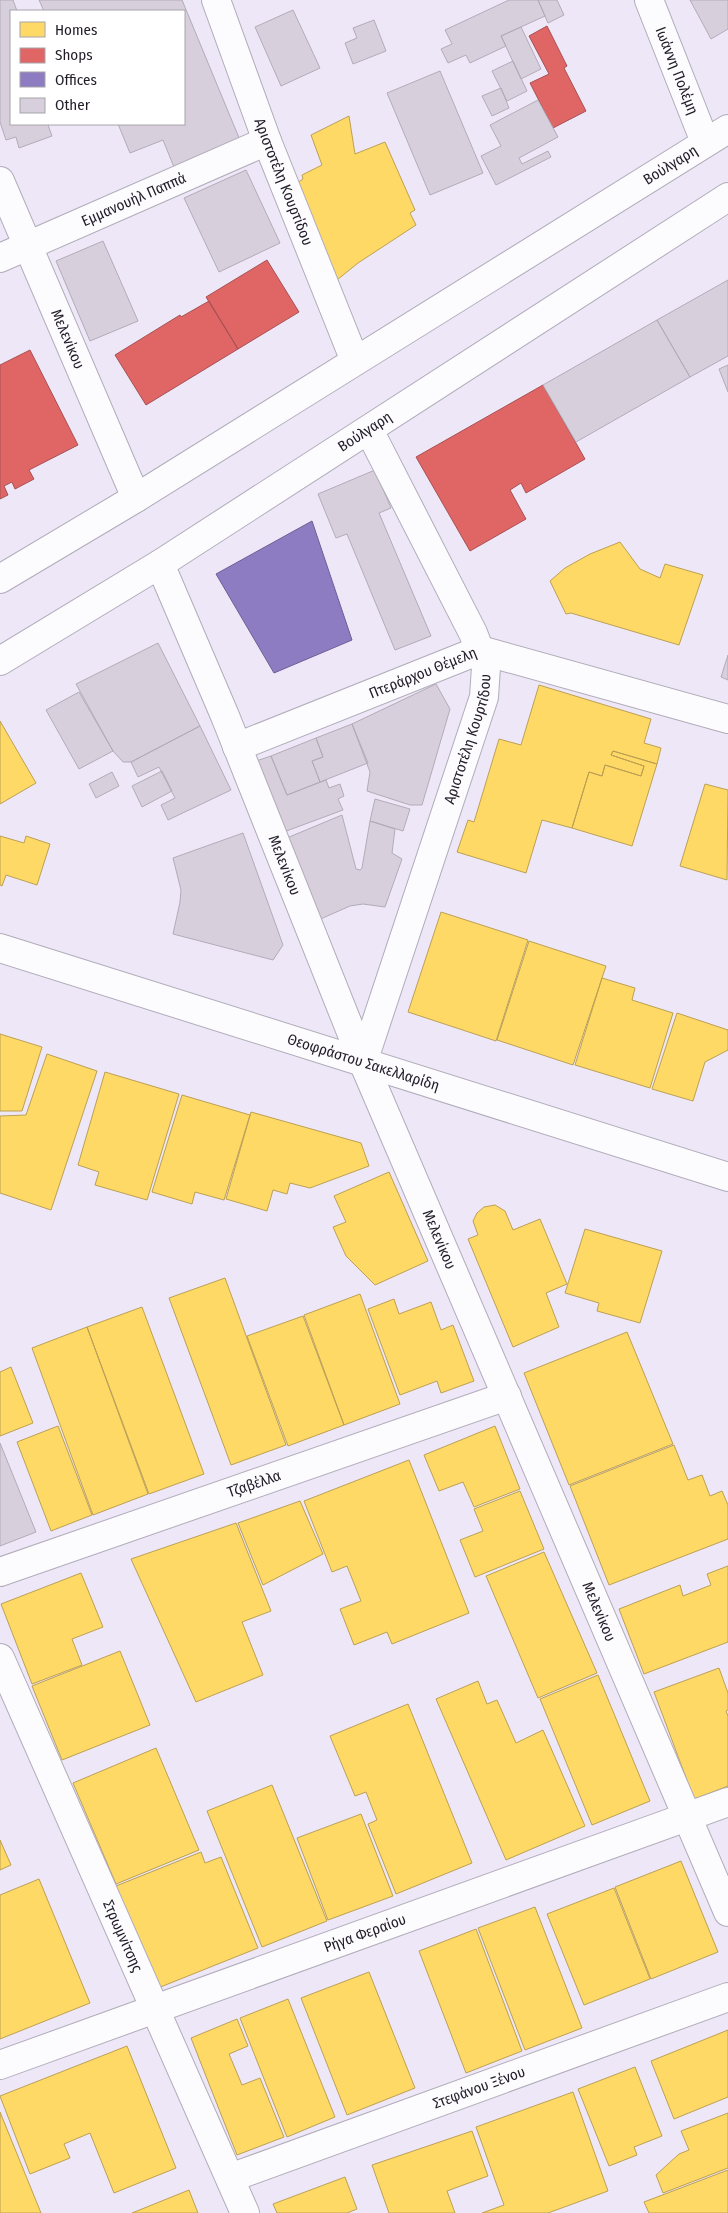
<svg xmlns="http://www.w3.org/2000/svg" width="728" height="2213" viewBox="0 0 728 2213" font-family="'Fira Sans Condensed',sans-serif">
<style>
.homes{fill:#ffd966;stroke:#bca053}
.shops{fill:#e06666;stroke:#a75053}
.offices{fill:#8e7cc3;stroke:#6d5f94}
.building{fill:#d7cfdb;stroke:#b3abb7}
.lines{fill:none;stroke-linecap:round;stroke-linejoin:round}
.street-casing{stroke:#b1acb9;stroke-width:30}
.secondary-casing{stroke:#b1acb9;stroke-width:30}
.street{stroke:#fcfbfe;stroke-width:28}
.secondary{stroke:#fcfbfe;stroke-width:28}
.labels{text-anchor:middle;stroke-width:5;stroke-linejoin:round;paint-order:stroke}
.street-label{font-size:15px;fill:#211c28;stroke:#fff}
</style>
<rect width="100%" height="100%" fill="#ede7f8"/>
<path class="homes" d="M349 116 355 154 385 142 415 210 410 213 416 225 358 263 337 280 294 185 303 179 302 175 322 165 311 135Z
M620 542 640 569 660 578 665 564 703 575 679 645 571 613 566 614 550 581 565 568 590 554Z
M539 685 651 719 644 743 661 748 657 764 613 751 611 755 644 766 641 776 605 765 602 776 589 772 572 828 542 820 526 873 457 852 468 820 474 822 499 739 521 745Z
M0 721 36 783 0 804Z
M613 751 657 764 632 846 572 828 589 772 602 776 605 765 641 776 644 766 611 755Z
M705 784 728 790 727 880 680 866Z
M0 836 24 843 26 836 50 844 37 885 6 875 2 886 0 885Z
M441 912 528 940 496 1041 408 1012Z
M529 941 606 966 573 1065 497 1040Z
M602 978 635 988 632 1000 673 1013 650 1088 575 1065Z
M677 1013 728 1030V1050L705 1062 693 1101 652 1089Z
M0 1034 42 1047 22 1111H0Z
M47 1054 97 1071 51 1210 0 1193V1116L26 1115Z
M105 1072 179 1094 147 1200 95 1185 99 1172 78 1165Z
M182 1095 250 1115 224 1200 195 1192 192 1204 152 1192Z
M251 1112 361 1143 369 1166 310 1188 290 1183 287 1194 273 1190 267 1211 226 1199Z
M389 1172 428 1261 375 1285 346 1256 333 1227 346 1222 334 1196Z
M495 1205 505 1211 513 1230 540 1219 567 1284 546 1293 559 1327 513 1347 468 1239 478 1235 473 1221 477 1213 484 1207Z
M585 1229 662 1251 640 1323 597 1311 599 1303 565 1293Z
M225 1278 286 1445 231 1465 169 1298Z
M360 1294 400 1404 344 1425 304 1315Z
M394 1299 399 1314 431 1302 441 1330 453 1325 474 1381 441 1393 437 1381 400 1395 368 1309Z
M142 1307 204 1474 149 1494 87 1327Z
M303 1316 344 1425 288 1446 247 1336Z
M87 1327 148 1494 93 1515 32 1348Z
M627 1332 673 1444 569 1485 524 1373Z
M11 1367 33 1423 0 1436V1372Z
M58 1426 92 1515 51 1531 17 1442Z
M495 1426 520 1489 474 1507 463 1482 439 1491 424 1455Z
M674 1445 688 1480 702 1475 710 1496 722 1491 728 1505V1539L609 1585 570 1486Z
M409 1460 469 1613 392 1644 387 1632 354 1645 340 1609 361 1601 347 1566 332 1572 304 1501Z
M520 1491 544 1549 475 1577 460 1540 483 1531 474 1509Z
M300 1501 323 1554 263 1585 238 1523Z
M236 1523 271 1611 242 1622 263 1675 196 1702 131 1559Z
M544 1552 597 1673 538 1698 486 1576Z
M728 1566V1642L644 1674 619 1609 680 1585 683 1596 711 1585 707 1574Z
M81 1573 103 1627 72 1639 82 1665 32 1684 1 1604Z
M120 1651 150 1725 62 1760 32 1686Z
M719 1668 728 1693V1710L726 1711 728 1716V1786L694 1799 654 1692Z
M598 1675 650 1801 592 1825 540 1699Z
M478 1681 487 1704 497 1700 516 1743 543 1730 585 1826 506 1860 436 1699Z
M408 1704 472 1863 396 1894 368 1824 377 1820 366 1792 355 1796 330 1736Z
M156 1748 199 1850 116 1884 73 1783Z
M272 1785 327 1921 262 1947 207 1811Z
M361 1814 393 1896 328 1920 297 1838Z
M0 1840 11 1865 0 1870Z
M201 1852 205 1863 221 1857 258 1948 158 1988 116 1886Z
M681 1861 718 1952 651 1979 615 1887Z
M39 1879 90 2003 0 2039V1895Z
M614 1888 650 1979 584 2005 547 1914Z
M535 1907 582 2028 525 2050 478 1928Z
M476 1929 522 2051 466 2073 419 1951Z
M369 1972 415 2088 347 2115 301 1998Z
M288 1999 335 2117 287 2137 240 2018Z
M237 2019 248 2046 229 2054 242 2085 260 2078 284 2137 237 2155 191 2038Z
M728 2030V2097L674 2119 651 2061Z
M127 2046 176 2168 114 2193 90 2133 64 2144 70 2158 30 2174 0 2096Z
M635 2067 662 2136 634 2147 637 2155 609 2166 578 2089Z
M573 2092 608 2191 548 2213H482L504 2205 476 2127Z
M0 2112 41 2213H0Z
M728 2113V2168L663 2193 656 2175 679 2154 689 2150 681 2131Z
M472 2131 488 2176 447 2191 455 2213H389L372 2165Z
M728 2170V2213H649L644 2202Z
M345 2177 357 2209 347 2213H277L273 2204Z
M189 2190 198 2213H132Z"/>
<path class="shops" d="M547 26 567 66 564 68 586 111 553 128 530 83 549 74 529 36Z
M267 260 299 312 238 349 206 297Z
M209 301 238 349 146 405 115 355 180 315 181 317Z
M30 350 78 445 29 470 34 479 15 489 12 482 4 486 8 495 0 499V365Z
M543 385 585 459 526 493 521 483 510 490 526 519 470 551 416 457Z"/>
<path class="offices" d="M312 521 352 640 274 673 216 574Z"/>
<path class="building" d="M0 0H13L17 11H11V124H51L48 125 52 136 19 148 16 137 6 140 0 122Z
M39 0H182L242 145 176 172 163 140 130 153 118 124H184V11H44Z
M509 0H538L545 16 501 36 506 46 470 63 466 55 448 63 441 49 452 44 445 30Z
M538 0H557L564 15 548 23Z
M690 0H728V29L711 39Z
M293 10 320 68 281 86 255 27Z
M374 20 386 51 353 64 345 43 357 38 353 28Z
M521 27 541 69 521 79 501 36Z
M513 61 527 91 507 101 492 71Z
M440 71 483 173 430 195 387 93Z
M501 88 509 108 492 116 482 96Z
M538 100 558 137 519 158 522 164 548 151 551 157 496 185 481 156 501 146 490 125Z
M246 170 280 243 219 272 184 198Z
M103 241 138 321 90 341 56 261Z
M728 280V356L690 377 657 320Z
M657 320 690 377 576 442 543 385Z
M728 365V392L719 369Z
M375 470 391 508 379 513 431 636 395 650 347 534 336 538 318 494Z
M158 643 200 726 131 762H123L113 751 76 684Z
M728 655V680L721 677Z
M436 684 450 709 422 805H410L367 791 370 772 352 724Z
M79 692 113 751 79 769 46 710Z
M352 724 368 763 320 782 312 761 323 757 316 738Z
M200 726 231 790 168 820 161 805 175 798 159 767 138 777 131 762Z
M316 738 323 757 312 761 320 782 287 795 271 756Z
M271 756 287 795 326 780 329 788 340 784 344 796 338 799 343 810 281 833 253 762Z
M162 771 172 791 142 807 132 786Z
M112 772 119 786 96 798 89 784Z
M375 799 410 809 403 831 370 821Z
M342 815 356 869 360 870 362 868 370 821 395 829 392 853 402 859 385 907 363 904 350 906 316 921 282 840Z
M243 833 283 945 273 960 173 934 180 902 181 890 173 858Z
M0 1443 36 1532 0 1546Z"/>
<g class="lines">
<g class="street-casing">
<g id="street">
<path id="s1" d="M216 0 267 141 355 361"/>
<path id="s2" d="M649 0 705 142"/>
<path id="s3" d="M0 181 136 498"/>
<path id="s4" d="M0 258 267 141"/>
<path id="s5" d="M160 564 225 716 363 1062 728 1912"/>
<path id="s6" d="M237 747 480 650 728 719"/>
<path id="s7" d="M0 948 728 1177"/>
<path id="s8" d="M363 1062 484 697 486 667 473 633 369 430"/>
<path id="s9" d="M0 1572 507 1396"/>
<path id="s10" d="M0 1658 245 2213"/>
<path id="s11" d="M0 2065 728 1802"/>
<path id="s12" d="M230 2178 728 1997"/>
</g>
</g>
<g class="secondary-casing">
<g id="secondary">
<path id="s13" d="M0 579 136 498 728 129"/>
<path id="s14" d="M0 661 160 564 728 197"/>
</g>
</g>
<use href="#street" class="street"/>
<use href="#secondary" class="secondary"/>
</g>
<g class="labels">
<g class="street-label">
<text dy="5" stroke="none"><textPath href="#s2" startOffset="76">Ιωάννη Πολέμη</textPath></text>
<text dy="5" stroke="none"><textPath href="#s13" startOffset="788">Βούλγαρη</textPath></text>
<text dy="5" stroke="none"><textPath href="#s1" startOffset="194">Αριστοτέλη Κουρτίδου</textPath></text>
<text dy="5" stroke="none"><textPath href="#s4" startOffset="146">Εμμανουήλ Παππά</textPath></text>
<text dy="5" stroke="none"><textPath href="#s3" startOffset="172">Μελενίκου</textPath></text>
<text dy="5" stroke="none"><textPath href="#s14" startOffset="431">Βούλγαρη</textPath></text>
<text dy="5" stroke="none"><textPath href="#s6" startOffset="200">Πτεράρχου Θέμελη</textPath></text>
<text dy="5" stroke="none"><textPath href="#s8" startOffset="340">Αριστοτέλη Κουρτίδου</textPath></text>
<text dy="5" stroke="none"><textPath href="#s5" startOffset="326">Μελενίκου</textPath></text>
<text dy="5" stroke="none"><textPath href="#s7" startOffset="381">Θεοφράστου Σακελλαρίδη</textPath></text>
<text dy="5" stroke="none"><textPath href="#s5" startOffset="731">Μελενίκου</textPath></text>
<text dy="5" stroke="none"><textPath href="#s9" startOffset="269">Τζαβέλλα</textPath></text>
<text dy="5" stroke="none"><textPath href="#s5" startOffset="1136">Μελενίκου</textPath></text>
<text dy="5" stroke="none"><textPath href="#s11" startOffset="388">Ρήγα Φεραίου</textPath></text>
<text dy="5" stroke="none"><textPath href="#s10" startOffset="304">Στρωμνίτσης</textPath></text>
<text dy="5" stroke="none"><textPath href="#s12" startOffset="265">Στεφάνου Ξένου</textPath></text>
</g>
</g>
<rect x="10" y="10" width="175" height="115" fill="#ffffff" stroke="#a6a4a9"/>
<rect x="20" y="22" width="25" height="15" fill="#ffd966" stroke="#a6a4a9"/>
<text x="55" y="35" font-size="15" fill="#211c28">Homes</text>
<rect x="20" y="48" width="25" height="15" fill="#e06666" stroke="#a6a4a9"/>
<text x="55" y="60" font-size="15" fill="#211c28">Shops</text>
<rect x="20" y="72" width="25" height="15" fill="#8e7cc3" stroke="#a6a4a9"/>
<text x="55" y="85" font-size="15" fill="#211c28">Offices</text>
<rect x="20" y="98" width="25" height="15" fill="#d7cfdb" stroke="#a6a4a9"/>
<text x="55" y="110" font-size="15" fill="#211c28">Other</text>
</svg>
